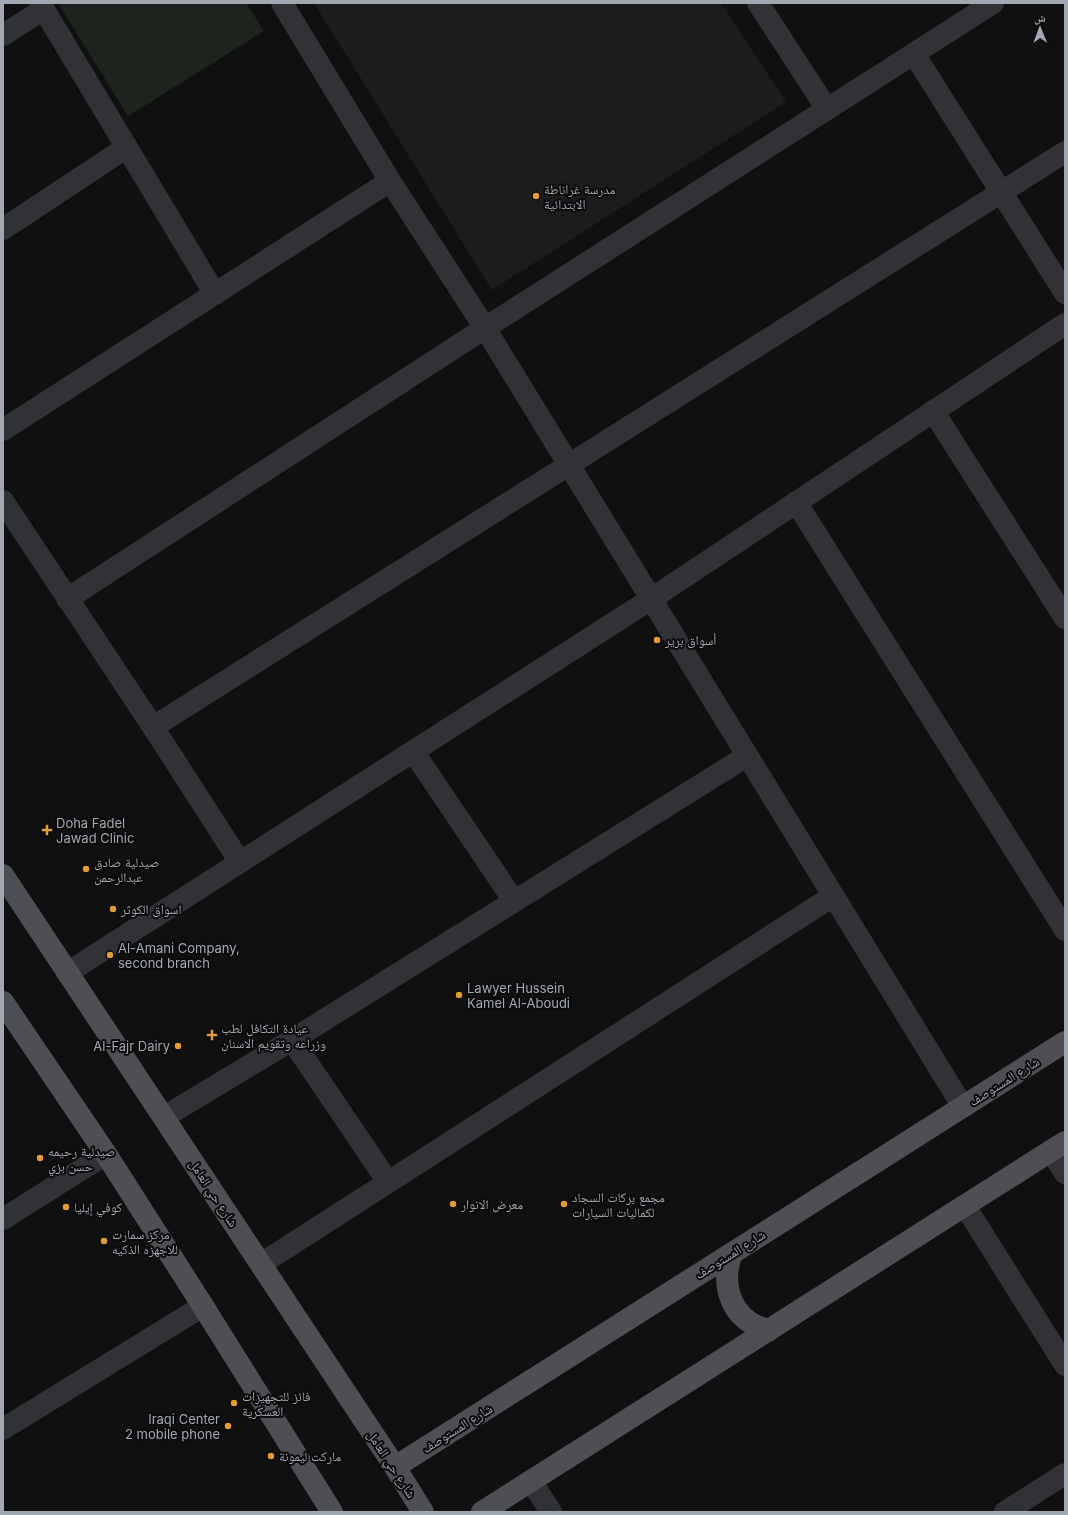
<svg xmlns="http://www.w3.org/2000/svg" width="1068" height="1515" viewBox="0 0 1068 1515" font-family="Inter,'Noto Naskh Arabic',sans-serif">
<style>
.built{fill:#1c1c1e}
.green{fill:#1d231d}
.lines{fill:none;stroke-linecap:round;stroke-linejoin:round}
.minor{stroke:#313236;stroke-width:22}
.major{stroke:#4d4f54;stroke-width:22}
.poi-dot{fill:#e19c38;stroke:#0b0b0c;stroke-width:1.5}
.labels{text-anchor:middle;stroke-width:4;stroke-linejoin:round;paint-order:stroke}
.poi-label{font-size:13px;fill:#a2a8b1;stroke:#0b0b0c;text-anchor:start}
.street-label{font-size:13px;fill:#a2a8b1;stroke:#0b0b0c}
</style>
<rect width="100%" height="100%" fill="#101011"/>
<path class="built" d="M314 3H721L786 102 492 290Z"/>
<path class="green" d="M58 3H246L264 31 128 116Z"/>
<g class="lines">
<path class="minor" d="M40 3 215 294
M282 3 390 181 485 328 963 1107
M758 3 827 109
M3 35 44 9
M914 54 1065 293
M3 229 127 147
M933 411 1065 618
M3 430 390 181
M3 501 153 727 240 862
M796 502 1065 930
M67 599 485 328 993 3
M153 727 1065 152
M413 751 514 901
M67 973 651 599 1065 324
M292 1040 388 1182
M164 1117 292 1040 747 756
M1051 1151 1065 1173
M965 1206 1065 1365
M3 1219 106 1154
M261 1264 833 896
M3 1429 203 1306
M531 1481 551 1512
M1005 1512 1065 1474"/>
<path class="major" d="M3 875 395 1467 423 1512
M3 1002 106 1154 203 1306 332 1512
M732 1253C722 1278 727 1308 751 1323 756 1326 763 1328 768 1331
M395 1467 1065 1042
M482 1512 1065 1142"/>
</g>
<g class="poi-dot">
<circle cx="536" cy="196" r="4"/>
<circle cx="657" cy="640" r="4"/>
<path d="M45 824h4v4h4v4h-4v4h-4v-4h-4v-4h4z"/>
<circle cx="86" cy="869" r="4"/>
<circle cx="113" cy="909" r="4"/>
<circle cx="110" cy="955" r="4"/>
<circle cx="459" cy="995" r="4"/>
<path d="M210 1029h4v4h4v4h-4v4h-4v-4h-4v-4h4z"/>
<circle cx="178" cy="1046" r="4"/>
<circle cx="40" cy="1158" r="4"/>
<circle cx="453" cy="1204" r="4"/>
<circle cx="564" cy="1204" r="4"/>
<circle cx="66" cy="1207" r="4"/>
<circle cx="104" cy="1241" r="4"/>
<circle cx="234" cy="1403" r="4"/>
<circle cx="228" cy="1426" r="4"/>
<circle cx="271" cy="1456" r="4"/>
</g>
<g class="labels">
<g class="poi-label">
<text x="544" y="194">مدرسة غراناطة<tspan x="544" dy="15">الابتدائية</tspan></text>
<text x="665" y="645">أسواق برير</text>
<text x="56" y="828">Doha Fadel<tspan x="56" dy="15">Jawad Clinic</tspan></text>
<text x="94" y="867">صيدلية صادق<tspan x="94" dy="15">عبدالرحمن</tspan></text>
<text x="121" y="914">اسواق الكوثر</text>
<text x="118" y="953">Al-Amani Company,<tspan x="118" dy="15">second branch</tspan></text>
<text x="467" y="993">Lawyer Hussein<tspan x="467" dy="15">Kamel Al-Aboudi</tspan></text>
<text x="221" y="1033">عيادة التكافل لطب<tspan x="221" dy="15">وزراعه وتقويم الاسنان</tspan></text>
<text x="170" y="1051" text-anchor="end">Al-Fajr Dairy</text>
<text x="48" y="1156">صيدلية رحيمه<tspan x="48" dy="15">حسن بزي</tspan></text>
<text x="572" y="1202">مجمع بركات السجاد<tspan x="572" dy="15">لكماليات السيارات</tspan></text>
<text x="461" y="1209">معرض الانوار</text>
<text x="74" y="1212">كوفي إيليا</text>
<text x="112" y="1239">مركز سمارت<tspan x="112" dy="15">للاجهزه الذكيه</tspan></text>
<text x="242" y="1401">فائز للتجهيزات<tspan x="242" dy="15">العسكرية</tspan></text>
<text x="220" y="1424" text-anchor="end">Iraqi Center<tspan x="220" dy="15">2 mobile phone</tspan></text>
<text x="279" y="1461">ماركت ليمونة</text>
</g>
<g class="street-label">
<text transform="translate(1004 1081) rotate(-32)" y="5">شارع المستوصف</text>
<text transform="translate(214 1193) rotate(57)" y="5">شارع حي العامل</text>
<text transform="translate(730 1254) rotate(-32)" y="5">شارع المستوصف</text>
<text transform="translate(457 1428) rotate(-32)" y="5">شارع المستوصف</text>
<text transform="translate(392 1464) rotate(57)" y="5">شارع حي العامل</text>
</g>
</g>
<rect width="1068" height="1515" fill="none" stroke="#a2a8b1" stroke-width="8"/>
<g transform="translate(1040 28) rotate(359)" stroke="#0b0b0c" stroke-width="3" paint-order="stroke">
<path d="M0-3L7 15L0 10L-7 15Z" fill="#a2a8b1"/>
<text y="-6" font-size="11" font-weight="bold" text-anchor="middle" fill="#a2a8b1">ش</text>
</g>
</svg>
